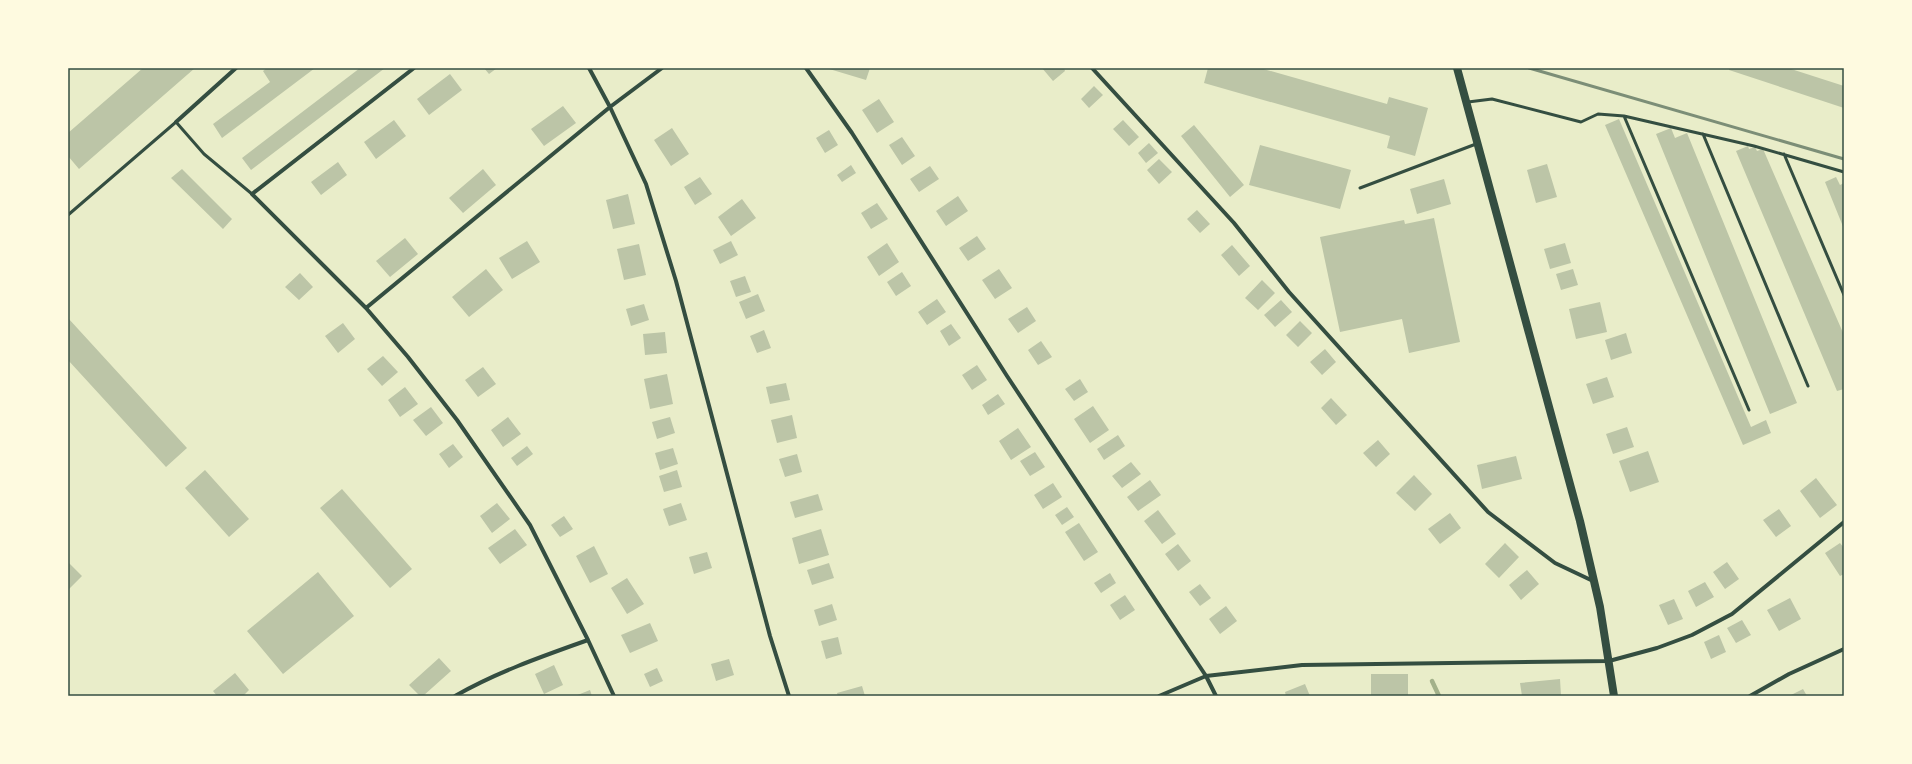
<svg xmlns="http://www.w3.org/2000/svg" width="1912" height="764" viewBox="0 0 1912 764" font-family="Mulish,sans-serif">
<style>
.lines{fill:none;stroke-linecap:round;stroke-linejoin:round}
.stream{stroke:#a3b18a;stroke-width:4.5}
.building{fill:#bcc5a7}
.service{stroke:#344e41;stroke-width:3}
.minor{stroke:#344e41;stroke-width:4}
.secondary{stroke:#344e41;stroke-width:8}
.rail{stroke:#7c8e77;stroke-width:3}
.neatline{fill:none;stroke:#344e41;stroke-width:1.5}
</style>
<rect width="100%" height="100%" fill="#e9edc9"/>
<g class="lines">
<path class="stream" d="M1432 681 1439 696"/>
</g>
<path class="building" d="M143 68H195L79 169 68 156V133Z
M267 68H315L222 138 213 124 270 82 263 71Z
M360 68H385L251 170 242 158Z
M484 68H497L489 74Z
M826 68H870L866 80Z
M1042 68H1064L1065 71 1053 81Z
M1208 68H1260L1387 104 1389 97 1428 108 1415 156 1387 148 1390 136 1204 83Z
M1729 68H1788L1844 86V108L1729 70Z
M450 74 462 90 429 115 417 99Z
M1094 86 1103 95 1089 108 1081 99Z
M879 99 894 122 877 133 862 110Z
M563 106 576 123 544 146 531 129Z
M1619 119 1751 427 1766 420 1771 433 1743 445 1605 125Z
M394 120 406 136 376 159 364 142Z
M1123 120 1139 137 1129 146 1113 129Z
M1194 125 1244 185 1230 197 1181 136Z
M672 128 689 154 671 166 654 140Z
M1671 128 1675 138 1687 133 1797 403 1770 414 1656 134Z
M829 130 838 145 825 153 816 138Z
M902 137 915 156 902 165 889 145Z
M1149 143 1158 153 1146 163 1138 153Z
M1260 145 1351 170 1340 209 1249 185Z
M1748 146 1749 149 1755 147 1757 151 1763 149 1844 335V389L1837 391 1736 151Z
M1159 159 1172 172 1159 184 1147 170Z
M338 162 347 175 321 195 311 182Z
M1547 164 1557 197 1536 203 1527 170Z
M851 165 856 173 842 182 837 175Z
M930 166 939 179 919 192 910 179Z
M182 169 232 219 223 229 171 178Z
M483 169 496 185 463 213 449 198Z
M700 177 712 194 695 205 684 187Z
M1836 177 1840 185 1844 183V229L1825 182Z
M1444 179 1451 204 1417 214 1410 189Z
M628 194 635 224 613 229 606 200Z
M958 196 968 211 946 226 936 211Z
M742 199 756 218 731 236 718 217Z
M877 203 888 219 871 229 861 213Z
M1197 210 1210 224 1200 233 1187 219Z
M1434 218 1460 342 1409 353 1402 319 1340 332 1320 237 1404 220 1405 224Z
M977 236 986 249 968 261 959 248Z
M405 238 418 254 390 277 376 261Z
M527 241 540 262 512 279 499 258Z
M731 241 738 255 720 264 713 250Z
M887 243 899 262 879 276 867 257Z
M1565 243 1571 263 1550 269 1544 249Z
M639 244 646 275 624 280 617 249Z
M1232 245 1250 266 1239 276 1221 255Z
M486 269 503 290 469 317 452 297Z
M999 269 1012 288 995 299 982 280Z
M1573 269 1578 285 1561 290 1556 274Z
M902 272 911 286 896 296 887 282Z
M300 273 313 287 299 300 285 287Z
M745 276 751 292 736 297 730 281Z
M1262 280 1275 293 1258 310 1245 298Z
M758 294 765 311 746 319 739 302Z
M937 299 946 312 927 325 918 312Z
M1281 300 1292 312 1275 327 1264 315Z
M1600 302 1607 332 1576 339 1569 309Z
M644 304 649 320 631 326 626 309Z
M1027 307 1036 321 1018 333 1008 319Z
M68 318 187 448 166 467 68 360Z
M1300 321 1312 333 1298 347 1286 335Z
M343 323 355 339 338 353 325 336Z
M951 324 961 338 949 346 940 331Z
M764 330 771 348 757 353 750 336Z
M665 332 667 353 645 355 643 334Z
M1626 333 1632 353 1611 360 1605 340Z
M1041 341 1052 357 1038 365 1028 350Z
M1325 349 1336 362 1322 375 1310 362Z
M383 356 398 372 382 386 367 369Z
M977 365 987 380 972 390 962 375Z
M483 367 496 384 478 397 465 380Z
M667 374 673 404 650 409 644 379Z
M1607 377 1614 397 1593 404 1586 384Z
M1080 379 1088 392 1074 401 1065 389Z
M786 383 790 400 770 404 766 387Z
M405 387 418 404 400 417 388 400Z
M998 394 1005 404 988 415 982 405Z
M1331 398 1347 415 1336 425 1321 408Z
M1093 406 1109 430 1090 443 1074 419Z
M431 407 443 423 426 436 413 420Z
M792 415 797 438 777 443 771 420Z
M508 417 521 434 503 447 491 430Z
M670 417 675 433 657 439 652 422Z
M1627 427 1634 447 1613 454 1606 434Z
M1018 428 1031 447 1011 460 999 441Z
M1118 435 1125 446 1104 460 1097 449Z
M1378 440 1390 454 1376 467 1363 453Z
M453 444 463 457 449 468 439 454Z
M527 446 533 454 517 466 511 458Z
M673 448 678 464 660 470 655 453Z
M1648 451 1659 482 1630 492 1619 461Z
M1035 452 1045 467 1030 476 1020 461Z
M797 454 802 472 785 477 779 459Z
M1516 456 1522 479 1482 489 1477 465Z
M1131 462 1141 474 1122 488 1112 476Z
M205 470 249 519 229 537 185 488Z
M677 470 682 487 664 492 659 476Z
M1414 475 1432 494 1415 511 1396 493Z
M1816 478 1837 505 1820 518 1800 491Z
M1150 480 1161 495 1138 511 1127 497Z
M1053 483 1062 497 1043 509 1034 495Z
M342 489 412 569 390 588 320 508Z
M818 494 823 510 795 518 790 502Z
M497 503 510 519 492 533 480 516Z
M681 503 687 520 669 526 663 509Z
M1067 507 1074 517 1062 525 1055 515Z
M1779 509 1791 526 1776 537 1763 520Z
M1158 510 1176 534 1162 544 1144 521Z
M1450 513 1461 528 1440 544 1428 529Z
M564 516 573 529 560 537 551 525Z
M1079 523 1098 552 1084 561 1065 532Z
M515 529 527 545 500 564 488 548Z
M821 529 829 555 799 564 792 538Z
M1505 543 1519 557 1499 578 1485 564Z
M1840 543 1844 548V574L1840 576 1825 553Z
M1178 544 1191 561 1178 571 1165 554Z
M594 546 608 574 590 583 576 556Z
M707 552 712 568 694 574 689 557Z
M68 562 82 576 68 590Z
M1727 562 1739 579 1725 589 1713 572Z
M829 563 834 578 812 585 807 570Z
M1527 570 1539 584 1521 600 1509 585Z
M318 572 354 616 283 674 247 631Z
M1110 573 1116 583 1101 593 1094 583Z
M627 578 644 604 627 614 611 588Z
M1705 582 1714 597 1696 607 1688 591Z
M1200 584 1211 598 1200 606 1189 592Z
M1125 595 1135 610 1120 620 1110 605Z
M1790 598 1801 619 1779 631 1767 610Z
M1674 599 1683 619 1668 625 1659 605Z
M832 604 837 620 819 626 814 610Z
M1226 606 1237 621 1220 634 1209 619Z
M1742 620 1751 635 1736 643 1727 628Z
M650 623 658 641 630 653 621 635Z
M1719 635 1726 652 1711 659 1704 642Z
M838 637 842 654 826 659 821 641Z
M439 658 451 671 423 696H420L409 685Z
M729 659 734 675 716 681 711 664Z
M554 665 563 685 544 694 535 674Z
M657 668 663 681 650 687 644 674Z
M235 673 249 690 243 696H217L213 691Z
M1371 674H1408V696H1371Z
M1560 679 1561 696H1522L1520 683Z
M1305 684 1310 696H1286L1285 692Z
M862 686 865 696H838L837 693Z
M1803 689 1807 696H1789Z
M590 690 592 696H575Z"/>
<g class="lines">
<path class="service" d="M1468 102 1492 99 1581 122 1598 114 1624 116 1754 146 1844 172
M1624 116 1749 410
M1703 134 1808 386
M1784 154 1844 295
M1360 188 1476 144
M68 215 176 122 204 154 252 194"/>
<path class="minor" d="M414 68 252 194 366 308 408 357 457 420 530 525 588 640 614 696
M589 68 610 107 646 184 676 281 770 636 789 696
M806 68 852 133 1007 376 1206 676 1159 696
M1092 68 1234 223 1289 292 1488 512 1555 563 1593 581
M176 122 236 68
M366 308 610 107 662 68
M455 696C497 672 543 656 588 640
M1216 696 1206 676 1302 665 1609 661 1657 648 1692 635 1732 614 1844 522
M1750 696 1789 674 1844 649"/>
<path class="secondary" d="M1457 68 1580 521 1600 607 1614 696"/>
<path class="rail" d="M1529 68 1844 159"/>
</g>
<rect width="1912" height="764" fill="none" stroke="#fefae0" stroke-width="138"/>
<rect x="69" y="69" width="1774" height="626" class="neatline"/>
</svg>
